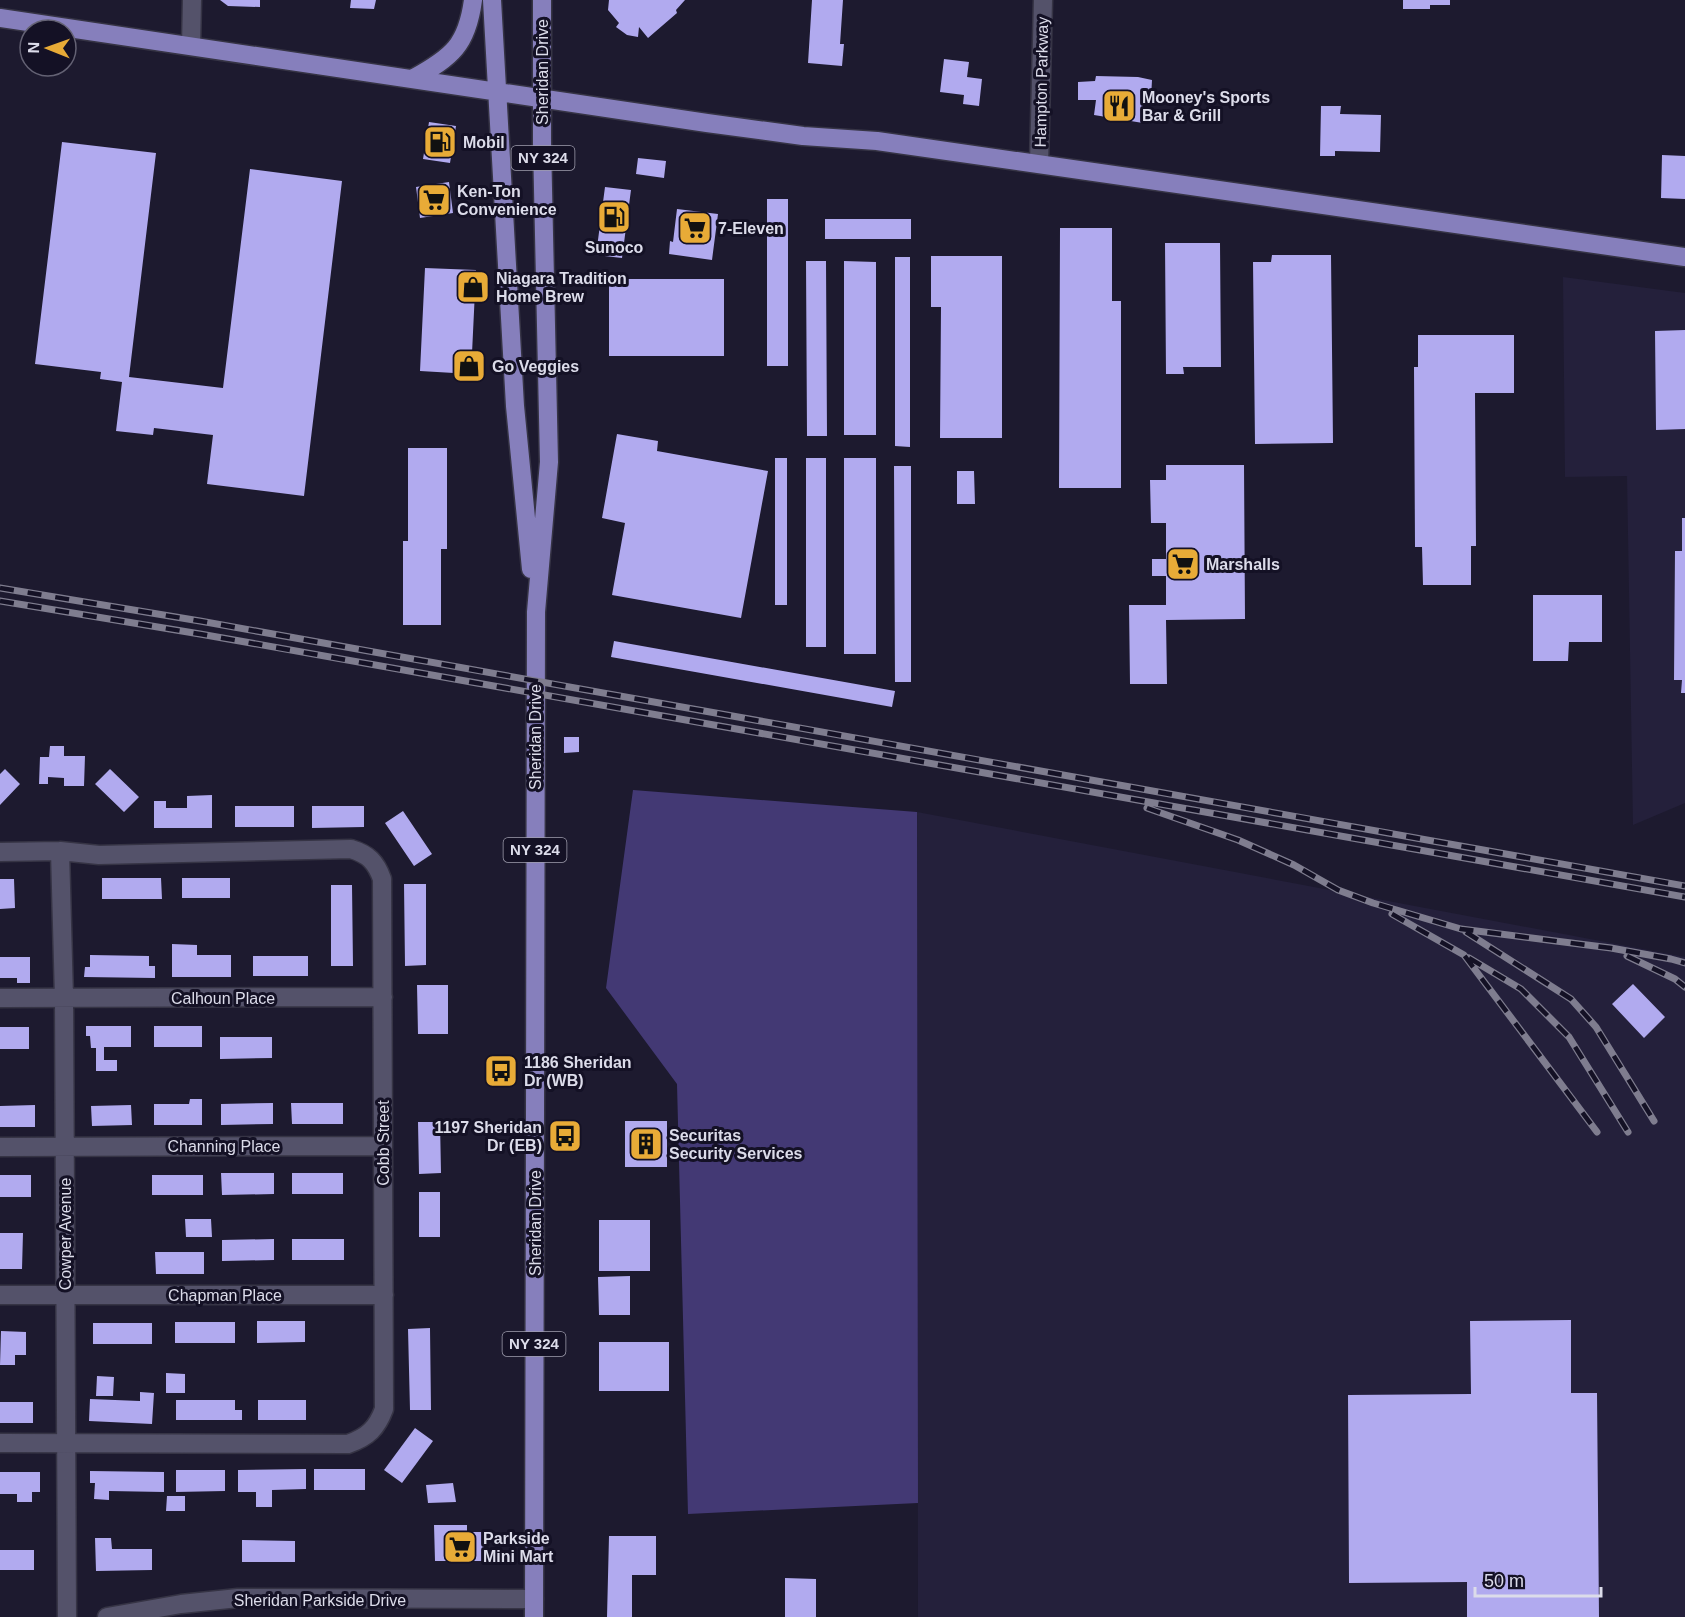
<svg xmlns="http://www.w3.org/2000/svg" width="1685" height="1617" viewBox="0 0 1685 1617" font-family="Arial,sans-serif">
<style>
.built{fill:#24203b}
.forest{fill:#433974}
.building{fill:#b1aaef}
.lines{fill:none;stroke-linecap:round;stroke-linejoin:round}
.minor-casing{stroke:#363445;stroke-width:21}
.major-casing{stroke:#363445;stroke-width:21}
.minor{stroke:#54526a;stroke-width:18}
.major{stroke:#867fbc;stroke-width:18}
.rail-casing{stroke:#7f7d8f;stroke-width:7}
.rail{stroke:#141125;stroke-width:4.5;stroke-dasharray:14;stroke-linecap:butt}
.labels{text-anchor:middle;stroke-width:6;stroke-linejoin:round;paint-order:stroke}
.shield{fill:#141125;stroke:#a09faf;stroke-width:1.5}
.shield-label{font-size:15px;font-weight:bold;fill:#dcdcea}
.street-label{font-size:16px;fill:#dcdcea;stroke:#141125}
.poi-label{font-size:16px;font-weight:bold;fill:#dcdcea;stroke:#141125;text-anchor:start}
</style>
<rect width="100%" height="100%" fill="#1d1a2f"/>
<path class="built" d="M1563 277 1685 293V803L1633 825 1627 476 1565 477Z
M917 812 1685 957V1617H918Z"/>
<path class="forest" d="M633 790 917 812 918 1503 688 1514 677 1084 606 988Z"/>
<path class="building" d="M220 0H260V7L228 6Z
M351 0H376L374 9 350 8Z
M609 0H685L676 10 677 13 648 38 639 27 638 37 627 35 616 27 619 23 608 10Z
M812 0H843L840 44H844L842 66 808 63Z
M1403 0H1450V5H1430V9H1403Z
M944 59 969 62 967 77 982 79 979 106 963 104 964 95 940 92Z
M1096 76 1138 77 1152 80 1151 99 1144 98 1143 112 1152 113 1149 124 1094 115 1096 100H1078V82L1095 81Z
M1321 106H1341L1340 114 1381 115 1380 152 1335 151V156H1320Z
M429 122 456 126 450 163 423 159Z
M62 142 156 153 129 377 223 388 250 169 342 181 304 496 207 484 213 435 154 428 153 435 116 431 122 382 100 379 101 372 35 364Z
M1662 155 1685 156V199L1661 198Z
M638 158 666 161 664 178 636 174Z
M449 182 453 213 420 218 416 187Z
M605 187 631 190 622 258 596 255Z
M767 199H788V366H767Z
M677 209 718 214 712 260 669 254 670 241 673 242Z
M825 219H911V239H825Z
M1060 228H1112V301H1121V488H1059Z
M1165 243H1220L1221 367H1183L1184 374H1166Z
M1272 255H1331L1333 443 1255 444 1253 262H1271Z
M931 256H1002V438H940L941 307H931Z
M895 257H910V447L895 446Z
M806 261H826L827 436H807Z
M844 261 876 262V435H844Z
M425 268 476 270 471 374 420 371Z
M609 279H724V356H609Z
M1685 330V429L1656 430 1655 331Z
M1418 335H1514V393H1475L1476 546H1471V585H1423L1422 547H1415L1414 367H1418Z
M617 434 658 441 657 451 768 471 741 618 612 595 625 523 602 518Z
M408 448H447V549H441V625H403V541H408Z
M775 458H787V605H775Z
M806 458H826V647H806Z
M844 458H876V654H844Z
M1166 465H1244L1245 619 1166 620 1167 684H1130L1129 605H1166V576H1152V559H1166V523H1151L1150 480H1166Z
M894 466H911V682H895Z
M957 471H974L975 504H957Z
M1682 518H1685V693H1681L1682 680H1674L1675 551H1682Z
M1533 595H1602V642H1569L1568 661H1533Z
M614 641 895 691 892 707 611 657Z
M564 737H579V752L564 753Z
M50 746H64V756H85L84 786H64V778L48 777V784H39L40 757H49Z
M5 769 20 784 0 805V774Z
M110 769 139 797 124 812 95 784Z
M212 795V828H154V801H166V808H187V796Z
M235 806H294V827H235Z
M312 806H364V827L312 828Z
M403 811 432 854 414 866 385 823Z
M102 878H161L162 899H102Z
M182 878H230V898H182Z
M0 879H14L15 908 0 909Z
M404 884H426V965L405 966Z
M331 885H352L353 966H331Z
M172 944 197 945V955H231V977H172Z
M90 955 149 956V966H155V978L84 977 85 967H90Z
M253 956H308V976H253Z
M0 957H30V983H17V978H0Z
M1633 984 1665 1017 1644 1038 1612 1004Z
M417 985H448V1034H418Z
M86 1026H131V1047H104V1060H117V1071H96V1048H91L90 1036H86Z
M154 1026H202V1047H154Z
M0 1027H29V1049H0Z
M220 1037H272V1058L220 1059Z
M190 1099H202V1125H154V1104H189Z
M273 1103V1124L221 1125V1104Z
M291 1103H343V1124H292Z
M35 1105V1127H0V1106Z
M131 1105 132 1125 92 1126 91 1106Z
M625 1121H667V1167H625Z
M418 1122H440L441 1173 419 1174Z
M221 1173H274V1194L222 1195Z
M292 1173H343V1194H292Z
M0 1175H31V1197H0Z
M152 1175H203V1195H152Z
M419 1192H440V1237H419Z
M185 1219H211L212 1237H186Z
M599 1220H650V1271H599Z
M0 1233H23L22 1269H0Z
M274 1239V1260L222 1261V1240Z
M292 1239H344V1260H292Z
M155 1252H204V1274H156Z
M630 1276V1315H599L598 1277Z
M1571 1320V1393H1597L1599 1617H1467V1582L1349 1583 1348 1395 1471 1394 1470 1321Z
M257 1321H305V1342L257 1343Z
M175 1322H235V1343H175Z
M93 1323H152V1344H93Z
M430 1328 431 1410H410L408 1329Z
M1 1331 26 1332V1355H15V1365H0Z
M599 1342H669V1391H599Z
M166 1373 185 1374V1393H166Z
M97 1376 114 1377 113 1396H96Z
M140 1392 154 1393 152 1424 89 1421 90 1399 140 1401Z
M176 1400H235V1410H242V1420H176Z
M258 1400H306V1420H258Z
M0 1402H33V1423H0Z
M415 1428 433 1441 402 1483 384 1470Z
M306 1469V1489L272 1490V1507H256V1492H238V1470Z
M314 1469H365V1490H314Z
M176 1470H225V1491L176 1492Z
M90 1471 164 1472V1492L109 1491V1500L94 1499 95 1483H90Z
M0 1472H40V1492H32V1502H17V1494H0Z
M453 1483 456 1502 428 1503 426 1485Z
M167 1496H185V1511H166Z
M434 1525H467V1532H485V1561H435Z
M609 1536H656V1575H632V1617H607Z
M95 1538H111L112 1549H152V1570L96 1571Z
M242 1540 295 1541V1562H242Z
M0 1550H34V1570H0Z
M785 1578 816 1579V1617H785Z"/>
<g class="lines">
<g class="minor-casing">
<path id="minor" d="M191 46 192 0
M1039 164 1043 0
M60 851 64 998 67 1617
M0 852 60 851 99 855 351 849C368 854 376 862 382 879L384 1409C377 1428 368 1437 348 1444L0 1443
M0 998 383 997
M0 1147 383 1146
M0 1295H384
M107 1617 181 1604 238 1598 534 1599"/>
</g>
<g class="major-casing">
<path id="major" d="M492 0 515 406 531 569
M0 18 707 123 803 136 877 141 1685 257
M414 78C452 57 467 45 473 0
M534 1617 536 612 549 462 542 143V0"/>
</g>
<use href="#minor" class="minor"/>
<use href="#major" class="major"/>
<g class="rail-casing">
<path id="rail" d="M0 588 200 621 1685 886
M0 601 200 634 1685 897
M1147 808 1238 840 1294 865 1338 890 1373 903 1461 929 1611 948 1671 959 1685 963
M1392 914 1464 955 1597 1132
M1466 932 1571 999 1596 1027 1654 1121
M1627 956 1675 979 1685 987
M1469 958 1521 989 1569 1037 1628 1132"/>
</g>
<use href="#rail" class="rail"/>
</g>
<defs>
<g id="restaurant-square" transform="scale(1.725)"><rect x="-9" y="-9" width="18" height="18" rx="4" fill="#e8ab37" stroke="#141125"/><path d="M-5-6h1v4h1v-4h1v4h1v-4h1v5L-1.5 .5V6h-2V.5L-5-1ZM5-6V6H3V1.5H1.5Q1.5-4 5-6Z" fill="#111"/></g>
<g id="fuel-square" transform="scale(1.725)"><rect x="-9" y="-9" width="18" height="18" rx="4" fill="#e8ab37" stroke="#141125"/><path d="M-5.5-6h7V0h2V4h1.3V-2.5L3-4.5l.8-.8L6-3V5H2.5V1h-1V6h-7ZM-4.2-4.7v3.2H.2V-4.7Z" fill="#111"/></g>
<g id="supermarket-square" transform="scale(1.725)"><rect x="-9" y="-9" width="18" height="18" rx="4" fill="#e8ab37" stroke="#141125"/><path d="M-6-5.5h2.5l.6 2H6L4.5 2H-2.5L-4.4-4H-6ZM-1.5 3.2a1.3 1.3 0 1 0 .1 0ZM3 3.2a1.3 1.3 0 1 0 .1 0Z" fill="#111"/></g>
<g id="shop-square" transform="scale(1.725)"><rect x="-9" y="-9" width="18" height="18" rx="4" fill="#e8ab37" stroke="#141125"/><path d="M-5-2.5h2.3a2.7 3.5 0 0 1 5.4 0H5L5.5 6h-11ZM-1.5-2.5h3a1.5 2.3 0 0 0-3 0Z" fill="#111"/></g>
<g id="bus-square" transform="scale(1.725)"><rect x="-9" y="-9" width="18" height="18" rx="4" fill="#e8ab37" stroke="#141125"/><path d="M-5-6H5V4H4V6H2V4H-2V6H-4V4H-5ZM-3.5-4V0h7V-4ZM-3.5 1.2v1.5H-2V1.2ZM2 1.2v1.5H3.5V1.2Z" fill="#111"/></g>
<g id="building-square" transform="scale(1.725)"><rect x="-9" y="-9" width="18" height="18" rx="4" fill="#e8ab37" stroke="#141125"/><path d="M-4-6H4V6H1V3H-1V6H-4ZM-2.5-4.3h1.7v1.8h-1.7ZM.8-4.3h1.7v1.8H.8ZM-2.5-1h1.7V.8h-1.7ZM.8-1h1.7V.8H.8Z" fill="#111"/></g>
</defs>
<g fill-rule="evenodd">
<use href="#restaurant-square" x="1119" y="106"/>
<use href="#fuel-square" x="440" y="142"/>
<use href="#supermarket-square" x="434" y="200"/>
<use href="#fuel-square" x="614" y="217"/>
<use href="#supermarket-square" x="695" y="228"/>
<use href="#shop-square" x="473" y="287"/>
<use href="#shop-square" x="469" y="366"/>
<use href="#supermarket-square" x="1183" y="564"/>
<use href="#bus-square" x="501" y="1071"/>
<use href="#bus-square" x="565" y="1136"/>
<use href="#building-square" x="646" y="1144"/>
<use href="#supermarket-square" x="460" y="1547"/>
</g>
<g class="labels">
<g class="shield">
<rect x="511.5" y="146" width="63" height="24" rx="4.5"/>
<rect x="503.5" y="838" width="63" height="24" rx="4.5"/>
<rect x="502.5" y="1332" width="63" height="24" rx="4.5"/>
</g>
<g class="shield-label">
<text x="543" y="163">NY 324</text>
<text x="535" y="855">NY 324</text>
<text x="534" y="1349">NY 324</text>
</g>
<g class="street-label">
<text transform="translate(542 72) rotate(-90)" y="6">Sheridan Drive</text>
<text transform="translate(1041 82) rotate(-89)" y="6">Hampton Parkway</text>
<text transform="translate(535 737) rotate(-90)" y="6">Sheridan Drive</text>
<text x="223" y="1004">Calhoun Place</text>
<text transform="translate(383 1143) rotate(-90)" y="6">Cobb Street</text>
<text x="224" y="1152">Channing Place</text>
<text transform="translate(535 1223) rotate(-90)" y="6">Sheridan Drive</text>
<text transform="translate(65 1234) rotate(-90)" y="6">Cowper Avenue</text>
<text x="225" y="1301">Chapman Place</text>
<text x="320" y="1606">Sheridan Parkside Drive</text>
</g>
<g class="poi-label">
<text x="1142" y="103">Mooney's Sports<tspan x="1142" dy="18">Bar &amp; Grill</tspan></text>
<text x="463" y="148">Mobil</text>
<text x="457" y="197">Ken-Ton<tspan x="457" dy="18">Convenience</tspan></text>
<text x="718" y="234">7-Eleven</text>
<text x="614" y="253" text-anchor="middle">Sunoco</text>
<text x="496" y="284">Niagara Tradition<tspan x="496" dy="18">Home Brew</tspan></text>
<text x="492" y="372">Go Veggies</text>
<text x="1206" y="570">Marshalls</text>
<text x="524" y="1068">1186 Sheridan<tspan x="524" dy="18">Dr (WB)</tspan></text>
<text x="542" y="1133" text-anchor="end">1197 Sheridan<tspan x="542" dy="18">Dr (EB)</tspan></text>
<text x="669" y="1141">Securitas<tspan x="669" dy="18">Security Services</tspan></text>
<text x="483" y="1544">Parkside<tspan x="483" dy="18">Mini Mart</tspan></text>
</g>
</g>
<g transform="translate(48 48) rotate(271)"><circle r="28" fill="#141125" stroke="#646274" stroke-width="1.5"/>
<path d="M0-4.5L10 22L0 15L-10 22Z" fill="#e8ab37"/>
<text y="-9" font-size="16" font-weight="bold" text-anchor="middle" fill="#dcdcea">N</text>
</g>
<path d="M1475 1587v9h126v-9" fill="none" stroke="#dcdcea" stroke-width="3"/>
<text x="1484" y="1587" font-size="18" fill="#dcdcea" stroke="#141125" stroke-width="4.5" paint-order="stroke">50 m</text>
</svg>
